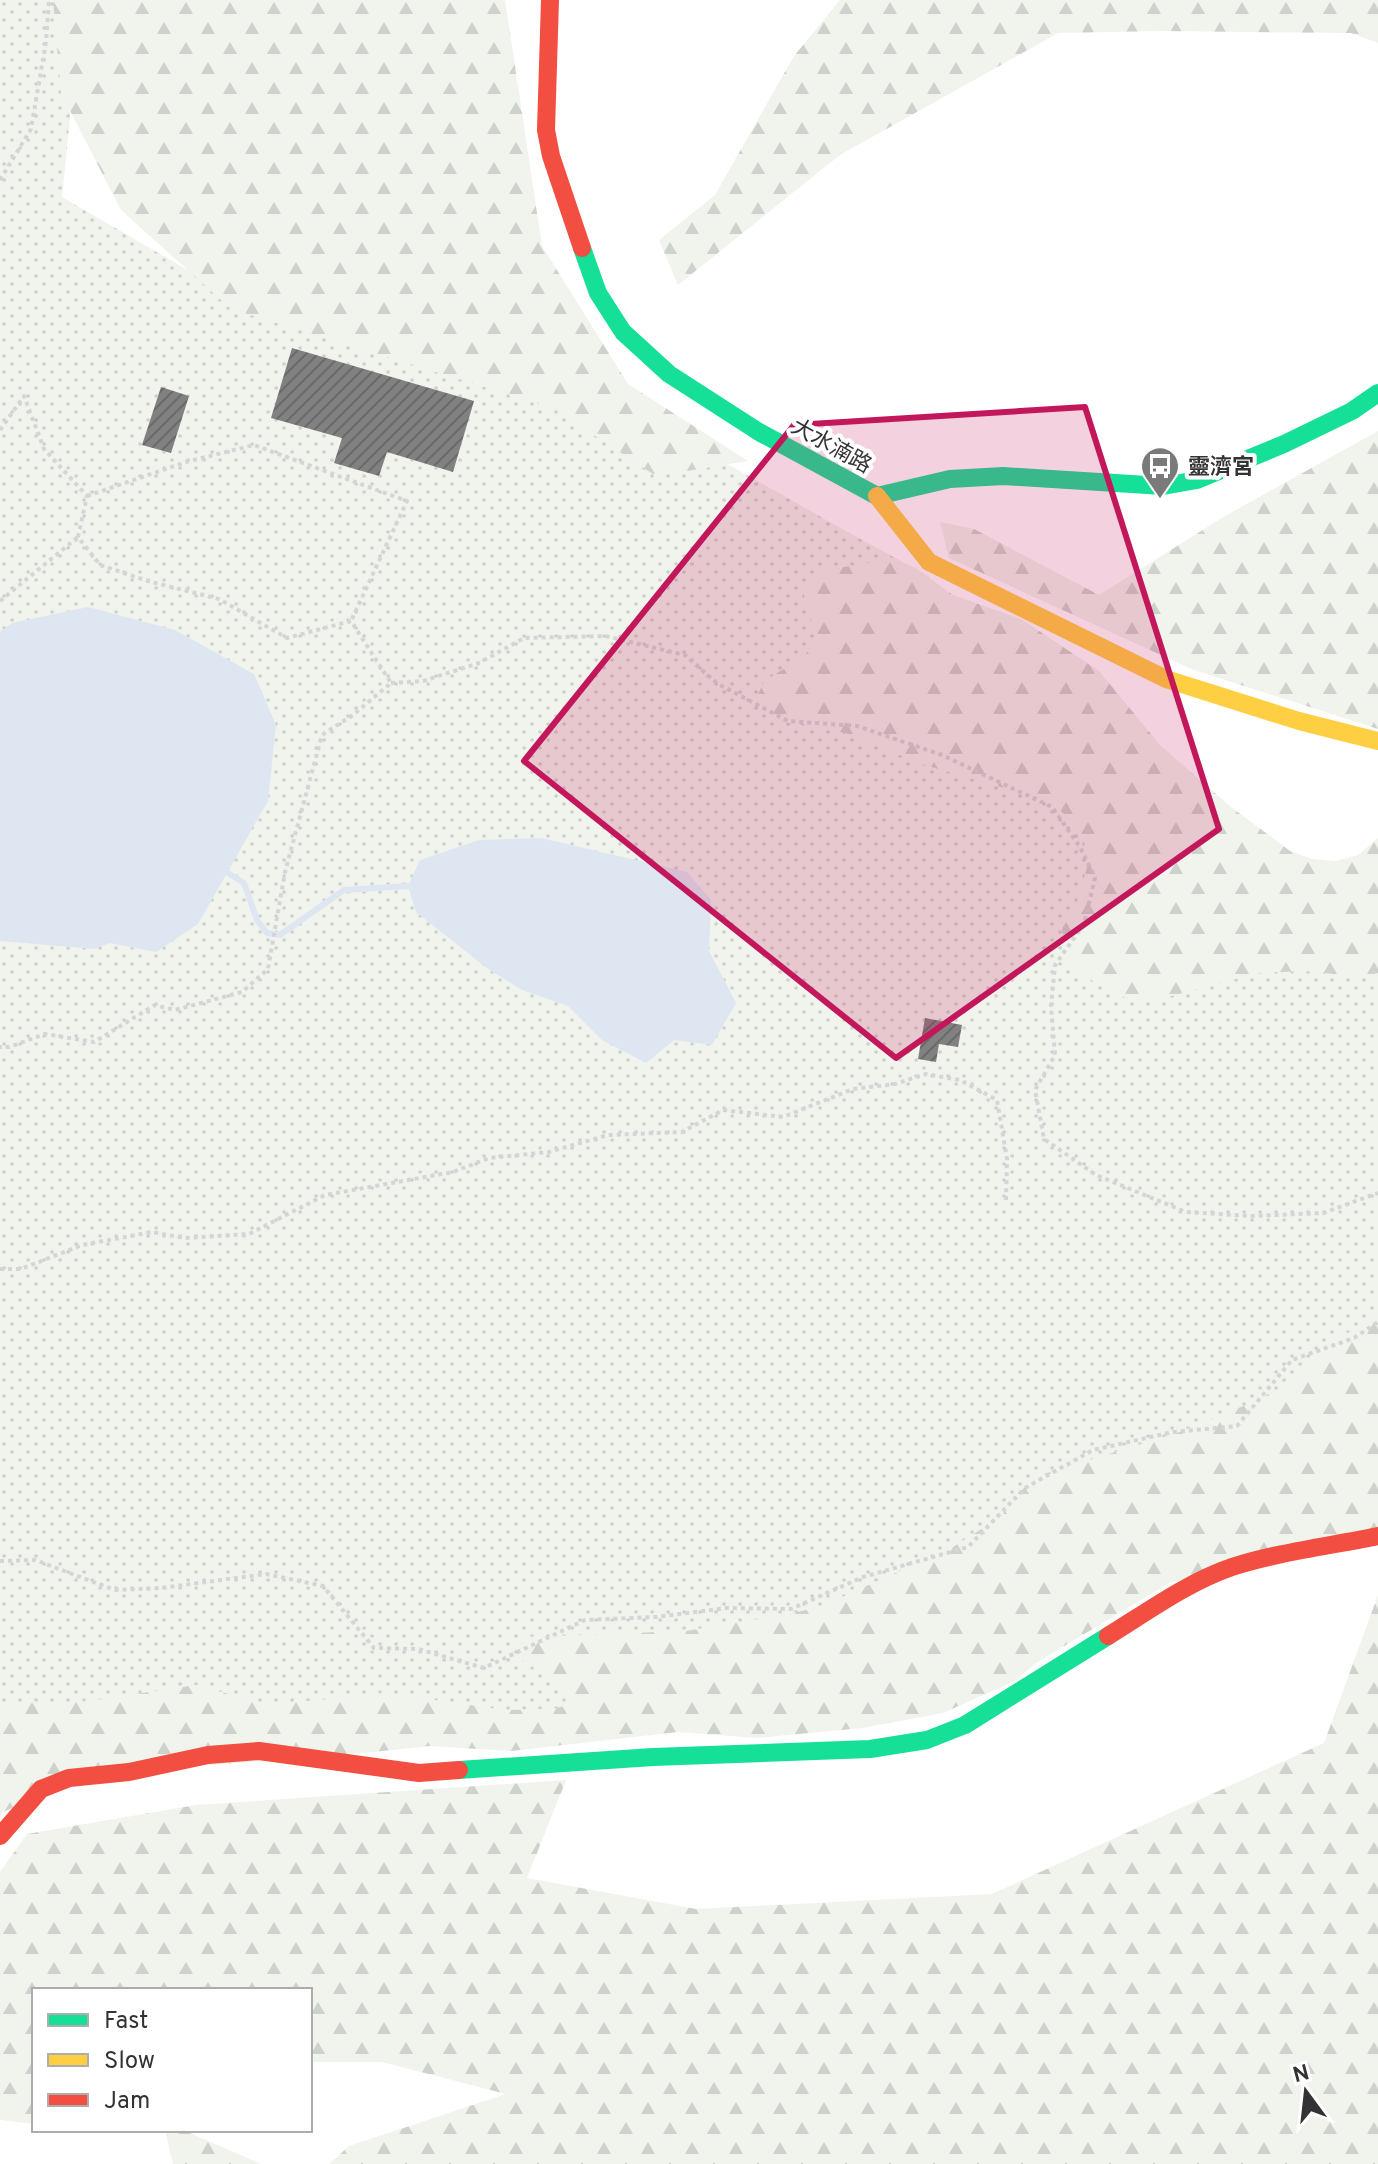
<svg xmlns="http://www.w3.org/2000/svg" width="1378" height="2164" viewBox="0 0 1378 2164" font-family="Overpass,'Noto Sans TC',sans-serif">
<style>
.grass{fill:url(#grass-dots)}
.forest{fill:url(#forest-firs)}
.water{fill:#dee6f2}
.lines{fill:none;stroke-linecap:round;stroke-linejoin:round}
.stream{stroke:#dee6f2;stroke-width:6}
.building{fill:url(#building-hatch)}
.path{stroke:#d5d5d5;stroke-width:4;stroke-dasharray:4 4;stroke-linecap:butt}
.fast{stroke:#16e098;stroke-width:18}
.slow{stroke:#ffcf43;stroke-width:18}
.jam{stroke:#f24e42;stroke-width:18}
.marked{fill:#c2185b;fill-opacity:0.2;stroke:#c2185b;stroke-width:6;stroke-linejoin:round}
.labels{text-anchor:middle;stroke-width:8;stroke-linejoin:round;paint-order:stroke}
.street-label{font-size:22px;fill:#333;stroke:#fff}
.poi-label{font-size:22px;font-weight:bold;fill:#333;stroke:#fff;text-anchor:start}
</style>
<defs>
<pattern id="grass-dots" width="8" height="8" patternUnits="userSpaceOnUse" patternTransform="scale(2)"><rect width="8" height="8" fill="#f0f4ed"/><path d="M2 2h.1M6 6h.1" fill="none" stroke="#ced2cc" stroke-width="1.8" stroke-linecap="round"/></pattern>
<pattern id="forest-firs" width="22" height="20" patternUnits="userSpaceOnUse" patternTransform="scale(2)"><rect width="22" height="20" fill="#f0f4ed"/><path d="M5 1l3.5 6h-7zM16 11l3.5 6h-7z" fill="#ced2cc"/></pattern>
<pattern id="building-hatch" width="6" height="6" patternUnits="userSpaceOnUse" patternTransform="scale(2)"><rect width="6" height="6" fill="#818181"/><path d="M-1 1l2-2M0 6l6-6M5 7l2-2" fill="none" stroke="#6a6a6a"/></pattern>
</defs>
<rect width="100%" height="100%" fill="#fff"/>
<path class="grass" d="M0 0H82L62 197 186 269 593 388 844 530 930 577 839 677 1378 918V1476L905 1692 0 1775Z"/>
<path class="forest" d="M53 0H505L542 246 628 384 748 461 656 476 553 408 231 309 121 210 61 93Z
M840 0H1378V43L1351 33 1162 31 1058 33 840 155 678 285 659 240 715 195 794 56Z
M1378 431V729L1194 670 949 558 940 522 974 529 1099 595 1225 516Z
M892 559 914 567 953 595 1021 619 1099 671 1160 745 1231 807 1290 851 1312 859 1335 861 1358 855 1378 838V973L1362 977 1306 971 1257 973 1149 1002 1124 997 1078 973 1064 954 1062 927 1075 908 1089 861 1083 838 1068 817 1047 800 921 764 846 733 773 720 754 704 764 681 805 656 816 637 802 588 820 571Z
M1378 1319V1541L1171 1582 1036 1663 1015 1681 943 1713 862 1728 757 1738 678 1732 511 1751 430 1746 325 1757 97 1773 3 1812 0 1816V1704L82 1702 196 1685 269 1705 386 1693 505 1710 552 1709 569 1705 544 1665 527 1667 517 1652 526 1637 686 1631 788 1614 820 1607 953 1547 1002 1516 1010 1501 1037 1476 1177 1433 1285 1389 1317 1353 1343 1335Z
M1378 1595V2164H329L349 2146 506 2094 382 2062H310V1990H34V2124L0 2120V1872L27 1834 196 1805 566 1780 527 1878 696 1909 992 1894 1324 1743Z
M165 2130H183L261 2164H173Z"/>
<path class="water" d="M88 607 175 630 254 674 276 725 268 801 198 924 156 952 110 943 94 949 0 941V632L12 623Z
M541 838 687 872 711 900 709 951 736 1003 712 1045 674 1040 646 1063 602 1040 568 1006 522 990 488 969 416 912 408 886 420 860 479 840Z"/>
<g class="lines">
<path class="stream" d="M228 873 244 883 257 920 267 933 280 935 344 890 408 886"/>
</g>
<path class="building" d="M292 348 474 401 453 472 387 452 379 476 334 463 342 438 271 418Z
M161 387 189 396 171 453 142 445Z
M925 1018 962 1025 958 1047 939 1044 936 1062 918 1059Z"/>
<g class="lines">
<path class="path" d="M0 180 31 129 46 42 49 0
M0 430 24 396 44 449 87 496 78 537 100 565 148 581 219 599 287 638 351 621 391 683 353 715 322 735 285 872 268 969 242 992 175 1010 155 1005 94 1042 45 1034 9 1047H0
M87 496 186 462 254 445 407 501 351 621
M0 601 78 537
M391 683 423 681 479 663 524 638 605 636 685 655 718 684 788 721 857 726 942 755 1052 807 1080 847 1095 878 1084 924 1055 965 1051 1006 1055 1055 1035 1090 1044 1139 1096 1175 1186 1212 1251 1216 1323 1213 1378 1193
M0 1269H21L82 1245 152 1232 184 1238 249 1234 325 1195 453 1172 489 1158 549 1152 608 1135 682 1132 723 1110 783 1117 853 1089 895 1084 926 1074 960 1080 997 1100 1007 1159 1006 1200
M0 1561 35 1560 115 1590 161 1588 266 1574 323 1586 374 1648 418 1649 484 1668 585 1620 656 1617 726 1608 791 1609 863 1577 968 1547 1025 1488 1093 1450 1173 1432 1237 1426 1292 1360 1354 1338 1378 1322"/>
<path class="fast" d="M582 248 598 293 623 332 669 374 759 432 877 496 950 479 1003 476 1163 486 1197 480 1284 444 1352 411 1378 393
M459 1770 653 1757 870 1749 927 1740 965 1725 1108 1636"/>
<path class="slow" d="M877 496 929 562 1166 679 1299 721 1378 741"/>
<path class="jam" d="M550 0 546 130 551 156 582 248
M1108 1636C1147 1612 1188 1582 1232 1567 1279 1552 1330 1546 1378 1536
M0 1836 41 1789 69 1778 129 1772 208 1755 259 1751 419 1773 459 1770"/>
</g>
<path class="marked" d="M1085 407 1219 829 896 1058 524 761 794 425Z"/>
<defs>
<g id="bus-pin" transform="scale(2)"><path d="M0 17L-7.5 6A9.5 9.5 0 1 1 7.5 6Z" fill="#7a7a7a" stroke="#fff"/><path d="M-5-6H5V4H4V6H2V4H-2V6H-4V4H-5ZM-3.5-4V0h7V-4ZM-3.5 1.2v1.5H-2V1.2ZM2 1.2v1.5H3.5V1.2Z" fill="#fff"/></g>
</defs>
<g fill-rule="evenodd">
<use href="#bus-pin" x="1160" y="466"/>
</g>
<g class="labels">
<g class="street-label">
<text transform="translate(832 445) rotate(29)" y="8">大水湳路</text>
</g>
<g class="poi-label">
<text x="1188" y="474">靈濟宮</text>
</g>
</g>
<rect x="32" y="1988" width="280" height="144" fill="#ffffff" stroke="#adadad" stroke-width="2"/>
<rect x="48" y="2014" width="40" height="12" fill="#16e098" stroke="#adadad" stroke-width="2"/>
<text x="104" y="2028" font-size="24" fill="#333333">Fast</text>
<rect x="48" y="2054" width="40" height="12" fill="#ffcf43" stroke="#adadad" stroke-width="2"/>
<text x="104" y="2068" font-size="24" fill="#333333">Slow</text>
<rect x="48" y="2094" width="40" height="12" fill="#f24e42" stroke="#adadad" stroke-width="2"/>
<text x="104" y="2108" font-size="24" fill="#333333">Jam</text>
<g transform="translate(1306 2092) rotate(345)" stroke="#ffffff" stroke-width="6" paint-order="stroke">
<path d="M0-6L14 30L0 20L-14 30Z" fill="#333333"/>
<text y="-12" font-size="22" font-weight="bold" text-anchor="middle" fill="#333333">N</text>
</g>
</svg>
